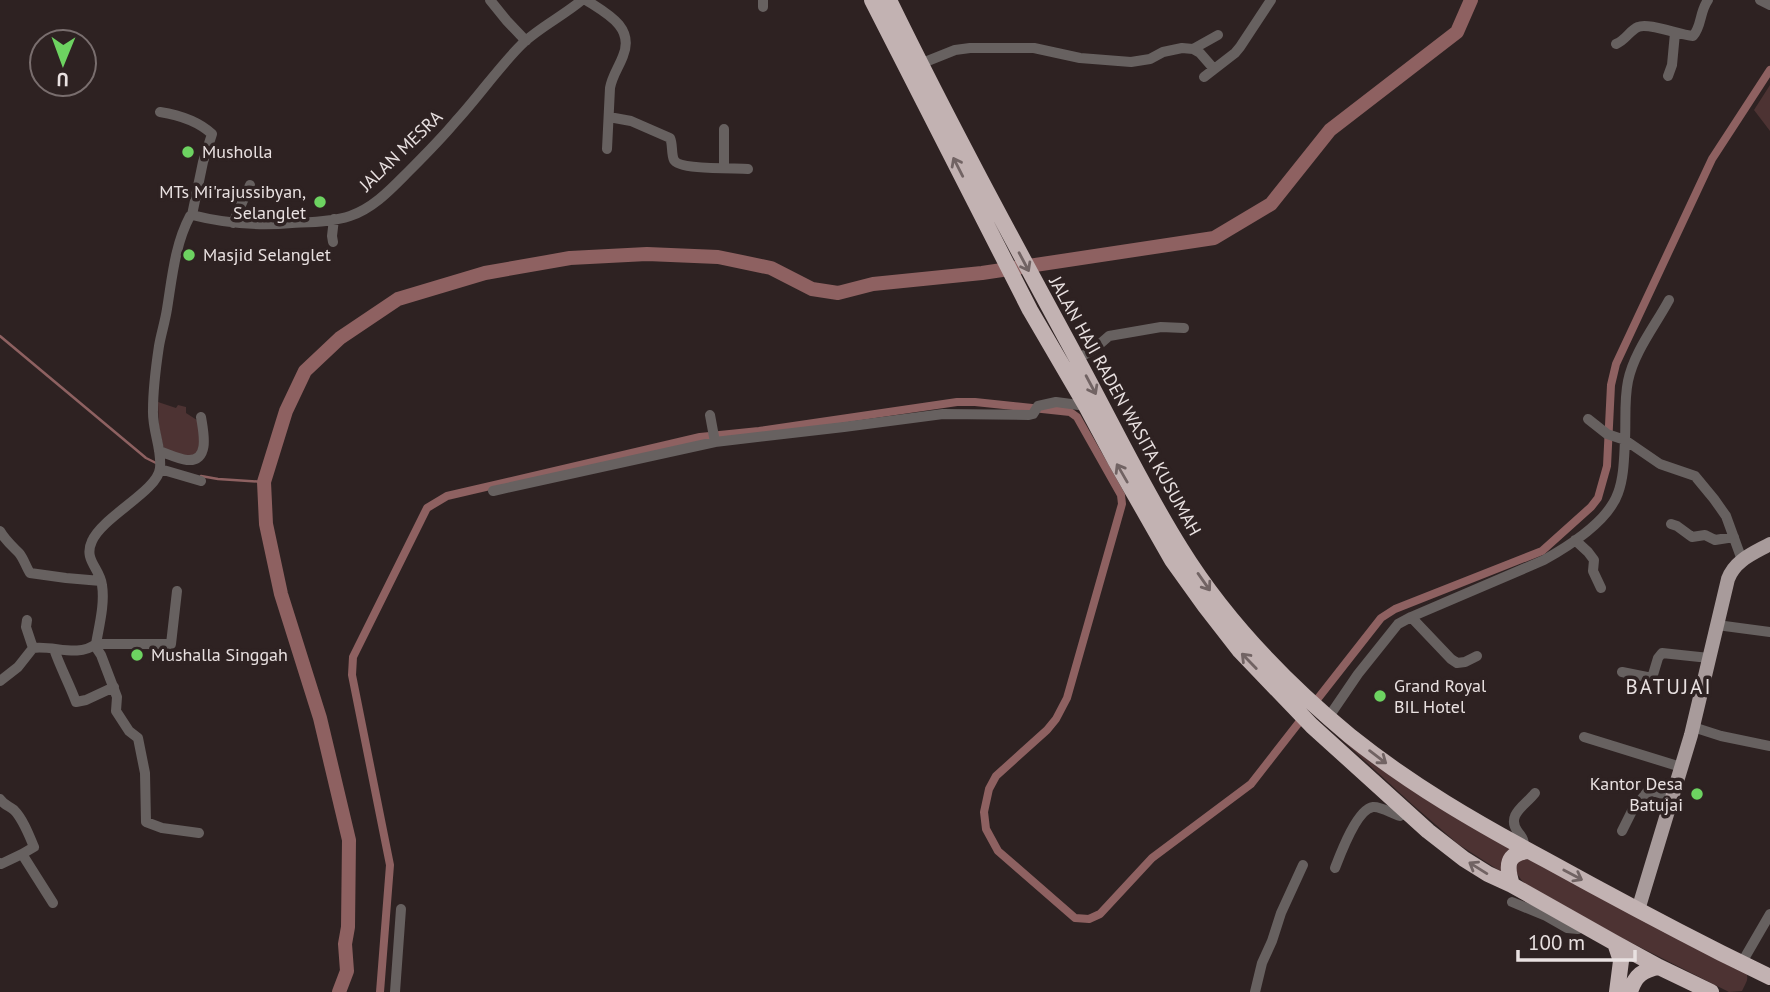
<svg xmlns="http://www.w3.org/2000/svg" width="1770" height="992" viewBox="0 0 1770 992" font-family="'PT Sans',sans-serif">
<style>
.green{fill:#4d3333}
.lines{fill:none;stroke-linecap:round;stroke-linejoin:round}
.stream{stroke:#8e6161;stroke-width:2.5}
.canal{stroke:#8e6161;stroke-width:8}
.river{stroke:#8e6161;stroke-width:14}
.minor{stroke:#676160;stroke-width:10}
.major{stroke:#a89b9b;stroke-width:14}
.highway{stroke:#c2b2b2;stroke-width:16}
.oneway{stroke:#716363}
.poi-dot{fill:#6dd361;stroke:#2e2222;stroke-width:2.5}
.labels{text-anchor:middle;stroke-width:7;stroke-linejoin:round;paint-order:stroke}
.street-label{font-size:18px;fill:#e9e1e1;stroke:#2e2222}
.poi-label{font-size:18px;fill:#e9e1e1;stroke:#2e2222;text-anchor:start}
.quarter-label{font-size:21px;letter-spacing:2px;fill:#e9e1e1;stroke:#2e2222}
</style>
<rect width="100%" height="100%" fill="#2e2222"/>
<path class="green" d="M1770 85V131L1754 110Z
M158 402 176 408 178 405 186 407V413L200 422 202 441 194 460 164 450 159 427Z
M1318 718 1518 847 1503 873 1458 844 1413 805Z
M1524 859 1534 860 1745 970C1750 979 1746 982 1742 991L1729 992 1618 936 1525 884C1518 876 1514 872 1518 862Z"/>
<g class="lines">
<path class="stream" d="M0 336 146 458 158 464
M201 476 218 479 264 482"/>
<path class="canal" d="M1312 706 1381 618 1395 609 1542 551 1591 507 1598 498 1607 466 1611 385 1616 364 1712 159 1770 70
M380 992 390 865 352 675 353 657 427 508 447 496 700 437 759 431 957 402H975L1070 412 1077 417 1121 495 1122 504 1067 698 1056 719 1047 730 996 776 989 789 984 812 986 829 998 851 1075 918 1089 919 1100 914 1152 858 1251 784 1304 716"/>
<path class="river" d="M339 992 347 971 345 944 348 927 349 840 320 718 281 594 266 524 264 482 286 411 305 371 340 338 398 299 485 273 570 258 647 254 718 257 771 268 812 289 838 293 873 284 982 273 1214 238 1271 204 1330 130 1457 32 1471 0"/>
<path class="minor" d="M490 0 507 21 526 41
M586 0C606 13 635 27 623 56 619 67 612 76 610 88L607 149
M1760 0 1770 5
M763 7V0
M1616 44C1626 40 1630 30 1638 27 1648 22 1679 35 1693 36 1702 26 1699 13 1708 0
M1193 49 1218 35
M920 64 955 50 970 48H1034L1080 58 1131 62 1150 59 1163 52 1182 48 1193 49 1200 53 1214 69
M1668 76 1672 65 1675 33
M1204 77 1235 53 1240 47 1271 0
M160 112C179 115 198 121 212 134L203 162 192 215
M609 117 631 121 670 138C673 144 671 154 674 160 679 170 735 168 748 169
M724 167V129
M233 223 250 185
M333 242 332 236 334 219
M1077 359 1093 350 1109 336 1161 327 1184 328
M710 415 715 442
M1588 419 1607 434 1625 440 1660 464 1695 476 1714 499 1726 516 1742 560
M159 451C168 454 178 459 187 460 211 462 203 430 201 417
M160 469 201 481
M493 491 715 442 844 427 943 414 1029 415 1033 414 1038 406 1056 402 1086 406
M1671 524 1677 526 1692 537 1705 535 1715 540 1734 537
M0 531C5 540 12 546 19 553 24 559 26 567 30 573L66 578 101 581
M1575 540 1588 552 1594 560 1593 571 1601 588
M1411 617 1451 659 1457 663 1465 662 1477 656
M27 620 26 627 33 648
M1717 625 1770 632
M96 644H171L177 591
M95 646 101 655 117 697 116 711 129 731 138 738 145 773 146 822 162 828 199 833
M54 649C60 667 69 683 76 702L86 700 114 687
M1622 672 1652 678 1658 658 1662 653 1709 658
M0 681 18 667 33 648C54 645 77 658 96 644 99 626 105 604 102 585 100 568 83 560 92 541 103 516 158 491 160 468 162 448 152 430 153 410 153 389 156 366 159 346 161 334 165 322 167 309 172 278 175 244 190 216L192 215C227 224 257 226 292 223 311 222 332 222 350 216 374 208 392 188 409 171 425 155 441 139 456 121 479 96 498 68 522 44 540 27 563 16 582 0
M1328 718 1358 674 1398 624 1411 617 1544 560C1569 546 1608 522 1618 493 1624 477 1624 458 1625 440 1626 421 1624 400 1628 381 1634 352 1655 326 1669 300
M1693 727 1721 736 1770 746
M1584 737 1681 767
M0 799C4 805 9 806 14 810 23 819 29 835 34 847L22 854 53 903
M1622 831 1632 811 1647 792H1656L1672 797
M1524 848C1524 840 1523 838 1518 832 1505 815 1526 805 1535 793
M0 863 1 864 22 854
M1335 868C1340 855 1357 809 1373 807 1381 806 1392 814 1400 816L1407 811
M1512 902 1546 916 1567 928 1578 929 1583 925
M1741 964 1770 914
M395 992 401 909
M1255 992 1262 963 1272 941 1281 913 1303 865"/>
<path class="major" d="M1638 910 1691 735 1728 579C1735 560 1754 553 1770 544"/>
<path class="highway" d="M872 0 1030 310 1086 406 1115 460 1172 560 1205 606 1240 651 1312 726 1428 831 1464 859 1488 874 1512 885 1615 943 1659 967 1711 992
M889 0C948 121 1012 239 1076 357 1111 421 1142 487 1181 549 1225 620 1286 683 1350 736 1411 785 1477 823 1546 860 1604 892 1662 923 1721 953 1737 961 1754 969 1770 977
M1512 885C1506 866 1506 853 1529 851
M1615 943 1621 961 1617 992
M1630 992C1635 975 1643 970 1659 967"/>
</g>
<defs><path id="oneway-shaft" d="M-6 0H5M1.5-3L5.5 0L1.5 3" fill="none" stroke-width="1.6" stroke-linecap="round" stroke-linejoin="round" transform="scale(1.75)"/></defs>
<g class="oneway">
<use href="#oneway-shaft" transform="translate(958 167) rotate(-117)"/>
<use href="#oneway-shaft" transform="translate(1024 262) rotate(62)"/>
<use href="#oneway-shaft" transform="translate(1091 385) rotate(62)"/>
<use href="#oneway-shaft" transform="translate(1122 473) rotate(-120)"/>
<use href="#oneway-shaft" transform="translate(1204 582) rotate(55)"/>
<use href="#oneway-shaft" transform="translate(1249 661) rotate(-134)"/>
<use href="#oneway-shaft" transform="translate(1378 757) rotate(37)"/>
<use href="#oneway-shaft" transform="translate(1478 868) rotate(-148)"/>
<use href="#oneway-shaft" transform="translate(1573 875) rotate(28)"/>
</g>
<g class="poi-dot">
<circle cx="188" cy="152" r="7"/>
<circle cx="320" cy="202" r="7"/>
<circle cx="189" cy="255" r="7"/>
<circle cx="137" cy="655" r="7"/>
<circle cx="1380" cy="696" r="7"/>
<circle cx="1697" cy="794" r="7"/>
</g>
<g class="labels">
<g class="street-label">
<text transform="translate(401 151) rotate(-44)" y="6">JALAN MESRA</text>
<text transform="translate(1125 406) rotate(61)" y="6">JALAN HAJI RADEN WASITA KUSUMAH</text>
</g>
<g class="poi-label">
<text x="202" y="158">Musholla</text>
<text x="306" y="198" text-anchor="end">MTs Mi'rajussibyan,<tspan x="306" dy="21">Selanglet</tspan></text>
<text x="203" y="261">Masjid Selanglet</text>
<text x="151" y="661">Mushalla Singgah</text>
<text x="1394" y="692">Grand Royal<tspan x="1394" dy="21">BIL Hotel</tspan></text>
<text x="1683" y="790" text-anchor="end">Kantor Desa<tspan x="1683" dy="21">Batujai</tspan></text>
</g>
<g class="quarter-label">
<text x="1669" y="694">BATUJAI</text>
</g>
</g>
<g transform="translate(63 63) rotate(181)"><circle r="33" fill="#2e2222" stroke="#796e6e" stroke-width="2"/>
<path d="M0-5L12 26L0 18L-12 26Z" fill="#6dd361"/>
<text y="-10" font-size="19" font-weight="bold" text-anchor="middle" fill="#e9e1e1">U</text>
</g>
<path d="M1518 950v10h117v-10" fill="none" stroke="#e9e1e1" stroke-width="3.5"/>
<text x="1528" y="950" font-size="21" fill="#e9e1e1" stroke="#2e2222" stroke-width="5" paint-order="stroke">100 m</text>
</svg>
